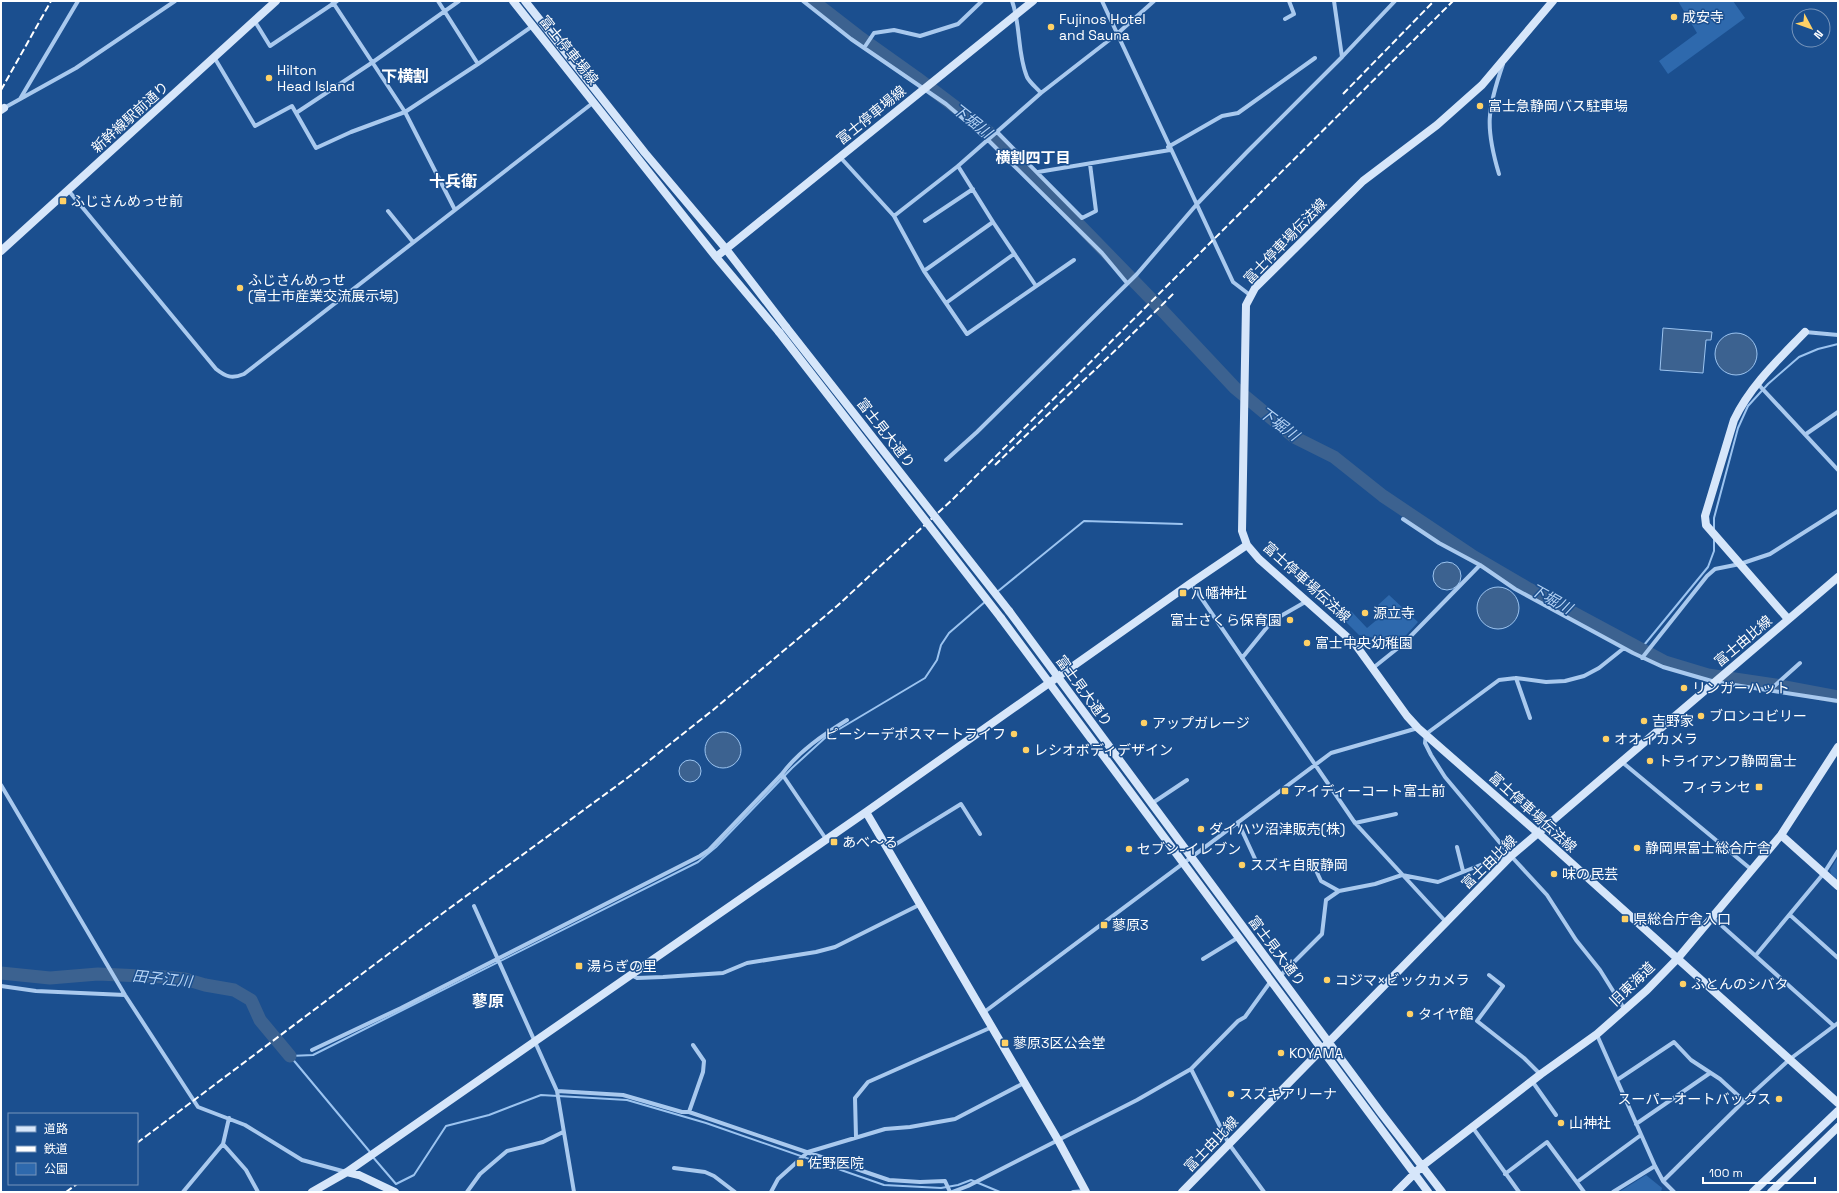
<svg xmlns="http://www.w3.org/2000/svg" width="1839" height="1193" viewBox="0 0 1839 1193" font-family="'Space Grotesk','Noto Sans JP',sans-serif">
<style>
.green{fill:#2e69ad}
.water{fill:#3c6290;stroke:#9cc4f0}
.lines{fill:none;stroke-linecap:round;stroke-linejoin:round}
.stream{stroke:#9cc4f0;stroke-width:2}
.river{stroke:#3c6290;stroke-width:13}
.street{stroke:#a9c9ee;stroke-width:4}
.secondary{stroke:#d6e6fa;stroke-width:8}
.rail{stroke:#fff;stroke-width:2;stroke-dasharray:7 3;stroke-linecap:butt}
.secondary-bridge{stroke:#d6e6fa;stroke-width:8}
.poi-dot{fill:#ffd166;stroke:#1b4f8f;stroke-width:1.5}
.labels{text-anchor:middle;stroke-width:3;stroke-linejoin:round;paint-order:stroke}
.poi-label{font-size:14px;fill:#fff;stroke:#1b4f8f;text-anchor:start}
.street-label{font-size:14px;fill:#fff;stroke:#1b4f8f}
.water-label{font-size:15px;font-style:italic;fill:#b5d3f5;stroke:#1b4f8f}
.neighbourhood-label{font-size:15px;font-weight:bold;fill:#fff;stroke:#1b4f8f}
.quarter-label{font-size:16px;font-weight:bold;fill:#fff;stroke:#1b4f8f}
</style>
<rect width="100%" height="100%" fill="#1b4f8f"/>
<path class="green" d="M1678 1H1733L1745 18 1668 74 1659 61 1697 33Z
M1389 595 1418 622 1399 643 1359 635 1344 620 1351 611 1367 628 1385 613 1378 605Z
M1838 857V880L1831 874 1830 870Z
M1646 1175 1662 1188 1661 1192H1619Z"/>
<path class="water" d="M1663 328 1712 332 1711 340H1706L1703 373 1660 370Z
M1715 354a21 21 0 1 1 42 0a21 21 0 1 1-42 0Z
M1433 576a14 14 0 1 1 28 0a14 14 0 1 1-28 0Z
M1477 608a21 21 0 1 1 42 0a21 21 0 1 1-42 0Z
M705 750a18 18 0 1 1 36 0a18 18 0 1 1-36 0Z
M679 771a11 11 0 1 1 22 0a11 11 0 1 1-22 0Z"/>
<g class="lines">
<path class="stream" d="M1714 529V518L1738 428 1748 406 1768 384 1799 357 1818 349 1838 344
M997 592 1084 521 1182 524
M1640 650 1708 567 1714 551V538
M290 1056 313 1055 698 862 716 847 792 768 826 737 925 678 937 660 941 645 949 633 986 601
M290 1056 370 1152
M372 1156 396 1184 414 1175 446 1126 489 1115 541 1095 627 1100 706 1123 884 1185 941 1188 958 1185 971 1180 1000 1192"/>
<path class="river" d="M813 1 858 36 917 78 991 134 1159 307 1235 388 1294 437 1334 457 1383 496 1471 555 1529 589 1665 662 1708 675 1775 685 1838 697
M1 973 50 978 98 974 164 977 185 979 205 985 234 990 251 1000 260 1020 290 1056"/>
<path class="street" d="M332 1 405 112 455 210
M438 1 478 64
M803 1 851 39 946 104 988 140 1102 253 1127 283
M1012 1C1021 25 1017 53 1027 77 1030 83 1037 88 1041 93
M1102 1 1233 282 1250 295
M1334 1 1342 57
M1285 19 1294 14 1289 1
M254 20 270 46 337 1
M864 48 874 33 894 30 920 36 958 24 982 1
M214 57 255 126 292 106 316 148 351 132 405 112 478 64 534 25
M20 99 78 1
M4 108 76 68 175 1
M296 113 373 62 459 1
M997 132 1082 218 1096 211 1090 164
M1168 147 1222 116 1238 113 1315 58
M840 157 894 216 924 271 967 334 1074 260
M958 166 993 222 1036 286
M1038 172 1170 150
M1499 174C1485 127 1487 110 1503 64
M68 190 216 369C226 377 232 379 244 374L594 102
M388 211 413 242
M894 216 958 166 1041 93 1117 34 1154 1
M925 221 973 189
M924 271 993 222
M946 303 1014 254
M1805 332 1838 335
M1757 383 1838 470
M1806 434 1838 412
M946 460 977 432 1137 274 1197 204 1247 152 1342 57 1395 1
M1403 519 1439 543 1480 565 1515 589 1633 653 1663 667 1715 682 1838 701
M1191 583 1355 823 1446 922
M1624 648 1599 668 1584 676 1565 681 1546 682 1516 678 1499 680 1426 734 1425 743 1431 755 1445 777 1511 856 1547 895 1576 940 1600 970 1625 1010
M1242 658 1272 621 1307 601
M1642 658 1707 576 1715 569 1740 564 1770 554 1838 511
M1373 668 1403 644 1480 565
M1516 678 1530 718
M1770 690 1800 663
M1622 762 1752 870
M1 785 125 995 198 1107 245 1125 302 1160 346 1172
M1151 804 1187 780
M1238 822 1256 861
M1355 823 1396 814
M826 839 782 774C799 751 823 735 847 720
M1457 847 1463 871
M888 849 961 804 980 834
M1313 864 1321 881 1339 891
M474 906 557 1091 574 1192
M1790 915 1838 958
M1712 917 1834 1026
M1756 955 1824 873 1838 851
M1203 959 1239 937
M631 975 637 978 663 977 723 973 747 963 816 952 835 947 919 905
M1489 975 1503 986 1477 1021 1524 1058 1540 1074
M1280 976 1322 934 1326 900 1339 891 1375 884 1402 875 1438 882 1493 860 1509 857
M1 986 36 991 125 995
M983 1013 1331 753 1418 728
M1597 1035 1655 1166 1663 1181 1674 1192
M693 1045 704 1061 703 1072 689 1112 889 1180 920 1182 945 1181 950 1192
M312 1050 401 1008 700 856 709 850 782 774
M1191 1069 1229 1144 1264 1192
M1617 1080 1674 1042 1691 1060 1720 1079 1744 1101
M1532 1081 1556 1115
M557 1091 623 1095 682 1112H689
M1636 1124 1710 1073
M1473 1128 1519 1192
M856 1137 855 1098 868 1082 992 1027
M223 1144 246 1170 258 1192
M674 1168 705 1172 714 1176 735 1192
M1505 1174 1547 1142 1584 1192
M1663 1181 1744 1101 1790 1059 1838 1023
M1577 1182 1641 1135
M183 1192 223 1144 229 1118
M467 1192 480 1174 507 1151 543 1142 563 1132
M771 1192 778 1179 808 1152 885 1129 910 1127 955 1119 1024 1083
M952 1192 968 1186 1137 1100 1191 1069 1238 1021 1245 1017 1271 981
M1073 1192 1086 1191
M1613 1192 1655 1166"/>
<path class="secondary" d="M513 1 716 257 779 332
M525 1 645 153 726 249 786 327
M1553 1 1482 85 1437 125 1363 181 1255 288 1246 305 1242 531 1247 545 1259 559 1355 644 1407 716 1418 728 1538 833 1838 1103
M1 110 4 108
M1 251 276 1
M716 257 1033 1
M1009 611 1381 1113 1442 1192
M1001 618 1428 1192
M1788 619 1706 525 1705 516 1734 420C1750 386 1779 359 1805 332
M866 812 1058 1140 1086 1192
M1781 835 1838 886
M347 1172 359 1175 395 1192
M312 1192 347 1172 534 1042 866 812 1191 583 1247 545
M1182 1192 1511 856 1838 577
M1396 1192 1422 1166 1541 1074 1597 1034 1647 990 1678 958 1781 835 1838 747
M1753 1192 1838 1111
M1771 1192 1838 1127"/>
<path class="rail" d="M1 90 51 1
M1343 94 1434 1
M995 465C1054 408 1116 351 1175 292
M137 1143 443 913 626 779 713 710 837 606 954 498 1453 1
M66 1192 77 1184"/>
<path class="secondary-bridge" d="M786 327 1009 611
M779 332 1001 618"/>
</g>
<g class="poi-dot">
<circle cx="1674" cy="17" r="4"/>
<circle cx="1051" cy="27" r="4"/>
<circle cx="269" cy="78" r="4"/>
<circle cx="1480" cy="106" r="4"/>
<rect x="59" y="197" width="8" height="8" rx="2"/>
<circle cx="240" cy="288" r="4"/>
<rect x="1179" y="589" width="8" height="8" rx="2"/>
<circle cx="1365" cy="613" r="4"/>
<circle cx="1290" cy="620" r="4"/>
<circle cx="1307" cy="643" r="4"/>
<circle cx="1684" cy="688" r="4"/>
<circle cx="1701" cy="716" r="4"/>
<circle cx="1644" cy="721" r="4"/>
<circle cx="1144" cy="723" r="4"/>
<circle cx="1014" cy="734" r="4"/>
<circle cx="1606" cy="739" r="4"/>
<circle cx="1026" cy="750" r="4"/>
<circle cx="1650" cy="761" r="4"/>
<rect x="1755" y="783" width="8" height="8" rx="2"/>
<rect x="1281" y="787" width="8" height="8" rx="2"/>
<circle cx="1201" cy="829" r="4"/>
<rect x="830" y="838" width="8" height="8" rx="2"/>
<circle cx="1637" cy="848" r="4"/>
<circle cx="1129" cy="849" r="4"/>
<circle cx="1242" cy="865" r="4"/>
<circle cx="1554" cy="874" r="4"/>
<rect x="1621" y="915" width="8" height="8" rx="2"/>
<rect x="1100" y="921" width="8" height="8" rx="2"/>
<rect x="575" y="962" width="8" height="8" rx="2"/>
<circle cx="1327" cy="980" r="4"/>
<circle cx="1683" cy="984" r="4"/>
<circle cx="1410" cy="1014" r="4"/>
<rect x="1001" y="1039" width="8" height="8" rx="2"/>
<circle cx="1281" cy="1053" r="4"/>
<circle cx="1231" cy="1094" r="4"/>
<circle cx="1779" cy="1099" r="4"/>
<circle cx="1561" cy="1123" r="4"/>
<rect x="796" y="1159" width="8" height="8" rx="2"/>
</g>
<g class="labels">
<g class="poi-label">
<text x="1682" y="22">成安寺</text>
<text x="1059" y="24">Fujinos Hotel<tspan x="1059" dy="16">and Sauna</tspan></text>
<text x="277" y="75">Hilton<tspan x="277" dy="16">Head Island</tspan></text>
<text x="1488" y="111">富士急静岡バス駐車場</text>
<text x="71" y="206">ふじさんめっせ前</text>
<text x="248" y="285">ふじさんめっせ<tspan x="248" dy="16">(富士市産業交流展示場)</tspan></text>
<text x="1191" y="598">八幡神社</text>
<text x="1373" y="618">源立寺</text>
<text x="1282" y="625" text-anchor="end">富士さくら保育園</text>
<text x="1315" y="648">富士中央幼稚園</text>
<text x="1692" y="693">リンガーハット</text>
<text x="1709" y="721">ブロンコビリー</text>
<text x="1652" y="726">吉野家</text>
<text x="1152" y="728">アップガレージ</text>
<text x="1006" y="739" text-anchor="end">ピーシーデポスマートライフ</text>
<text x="1614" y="744">オオイカメラ</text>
<text x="1034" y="755">レシオボディデザイン</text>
<text x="1658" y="766">トライアンフ静岡富士</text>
<text x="1751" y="792" text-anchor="end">フィランセ</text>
<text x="1293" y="796">アイディーコート富士前</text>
<text x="1209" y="834">ダイハツ沼津販売(株)</text>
<text x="842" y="847">あべ〜る</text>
<text x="1645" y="853">静岡県富士総合庁舎</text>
<text x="1137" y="854">セブン-イレブン</text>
<text x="1250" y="870">スズキ自販静岡</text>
<text x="1562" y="879">味の民芸</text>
<text x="1633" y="924">県総合庁舎入口</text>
<text x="1112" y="930">蓼原3</text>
<text x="587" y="971">湯らぎの里</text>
<text x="1335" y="985">コジマ×ビックカメラ</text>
<text x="1691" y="989">ふとんのシバタ</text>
<text x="1418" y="1019">タイヤ館</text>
<text x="1013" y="1048">蓼原3区公会堂</text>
<text x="1289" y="1058">KOYAMA</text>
<text x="1239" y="1099">スズキアリーナ</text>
<text x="1771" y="1104" text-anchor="end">スーパーオートバックス</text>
<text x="1569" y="1128">山神社</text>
<text x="808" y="1168">佐野医院</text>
</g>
<g class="street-label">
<text transform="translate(569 50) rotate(51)" y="5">富士停車場線</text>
<text transform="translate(871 115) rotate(-39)" y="5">富士停車場線</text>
<text transform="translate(130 117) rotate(-42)" y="5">新幹線駅前通り</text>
<text transform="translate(1285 241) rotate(-46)" y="5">富士停車場伝法線</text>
<text transform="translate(886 433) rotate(52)" y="5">富士見大通り</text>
<text transform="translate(1307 582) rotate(42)" y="5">富士停車場伝法線</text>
<text transform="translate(1743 641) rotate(-40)" y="5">富士由比線</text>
<text transform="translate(1084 691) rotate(54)" y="5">富士見大通り</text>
<text transform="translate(1533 812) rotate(42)" y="5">富士停車場伝法線</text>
<text transform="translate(1489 862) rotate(-44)" y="5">富士由比線</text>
<text transform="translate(1277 951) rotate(53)" y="5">富士見大通り</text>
<text transform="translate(1632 984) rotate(-44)" y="5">旧東海道</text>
<text transform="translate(1211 1144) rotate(-46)" y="5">富士由比線</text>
</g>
<g class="water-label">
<text transform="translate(972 121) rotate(38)" y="5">下堀川</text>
<text transform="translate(1279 424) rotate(37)" y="5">下堀川</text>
<text transform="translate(1551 599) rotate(29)" y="5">下堀川</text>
<text transform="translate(162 979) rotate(6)" y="5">田子江川</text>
</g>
<g class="neighbourhood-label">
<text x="1033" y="163">横割四丁目</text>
</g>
<g class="quarter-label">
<text x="405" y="82">下横割</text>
<text x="453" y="187">十兵衛</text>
<text x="488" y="1007">蓼原</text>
</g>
</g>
<rect width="1839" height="1193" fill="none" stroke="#ffffff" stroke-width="4"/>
<rect x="8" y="1113" width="130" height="72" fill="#1b4f8f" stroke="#7695bc"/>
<rect x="16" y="1126" width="20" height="6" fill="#d6e6fa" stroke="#7695bc"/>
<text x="44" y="1133" font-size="12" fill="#ffffff">道路</text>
<rect x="16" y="1146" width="20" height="6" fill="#ffffff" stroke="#7695bc"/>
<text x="44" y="1153" font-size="12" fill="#ffffff">鉄道</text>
<rect x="16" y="1163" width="20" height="12" fill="#2e69ad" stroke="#7695bc"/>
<text x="44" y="1173" font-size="12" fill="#ffffff">公園</text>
<g transform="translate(1811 28) rotate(131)"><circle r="19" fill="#1b4f8f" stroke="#7695bc"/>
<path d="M0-3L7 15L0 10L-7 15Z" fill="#ffd166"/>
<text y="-6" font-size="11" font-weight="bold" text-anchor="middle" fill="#ffffff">N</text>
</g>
<path d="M1703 1177v6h112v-6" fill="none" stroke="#ffffff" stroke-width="2"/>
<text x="1709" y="1177" font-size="12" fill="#ffffff" stroke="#1b4f8f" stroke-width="3" paint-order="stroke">100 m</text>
</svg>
